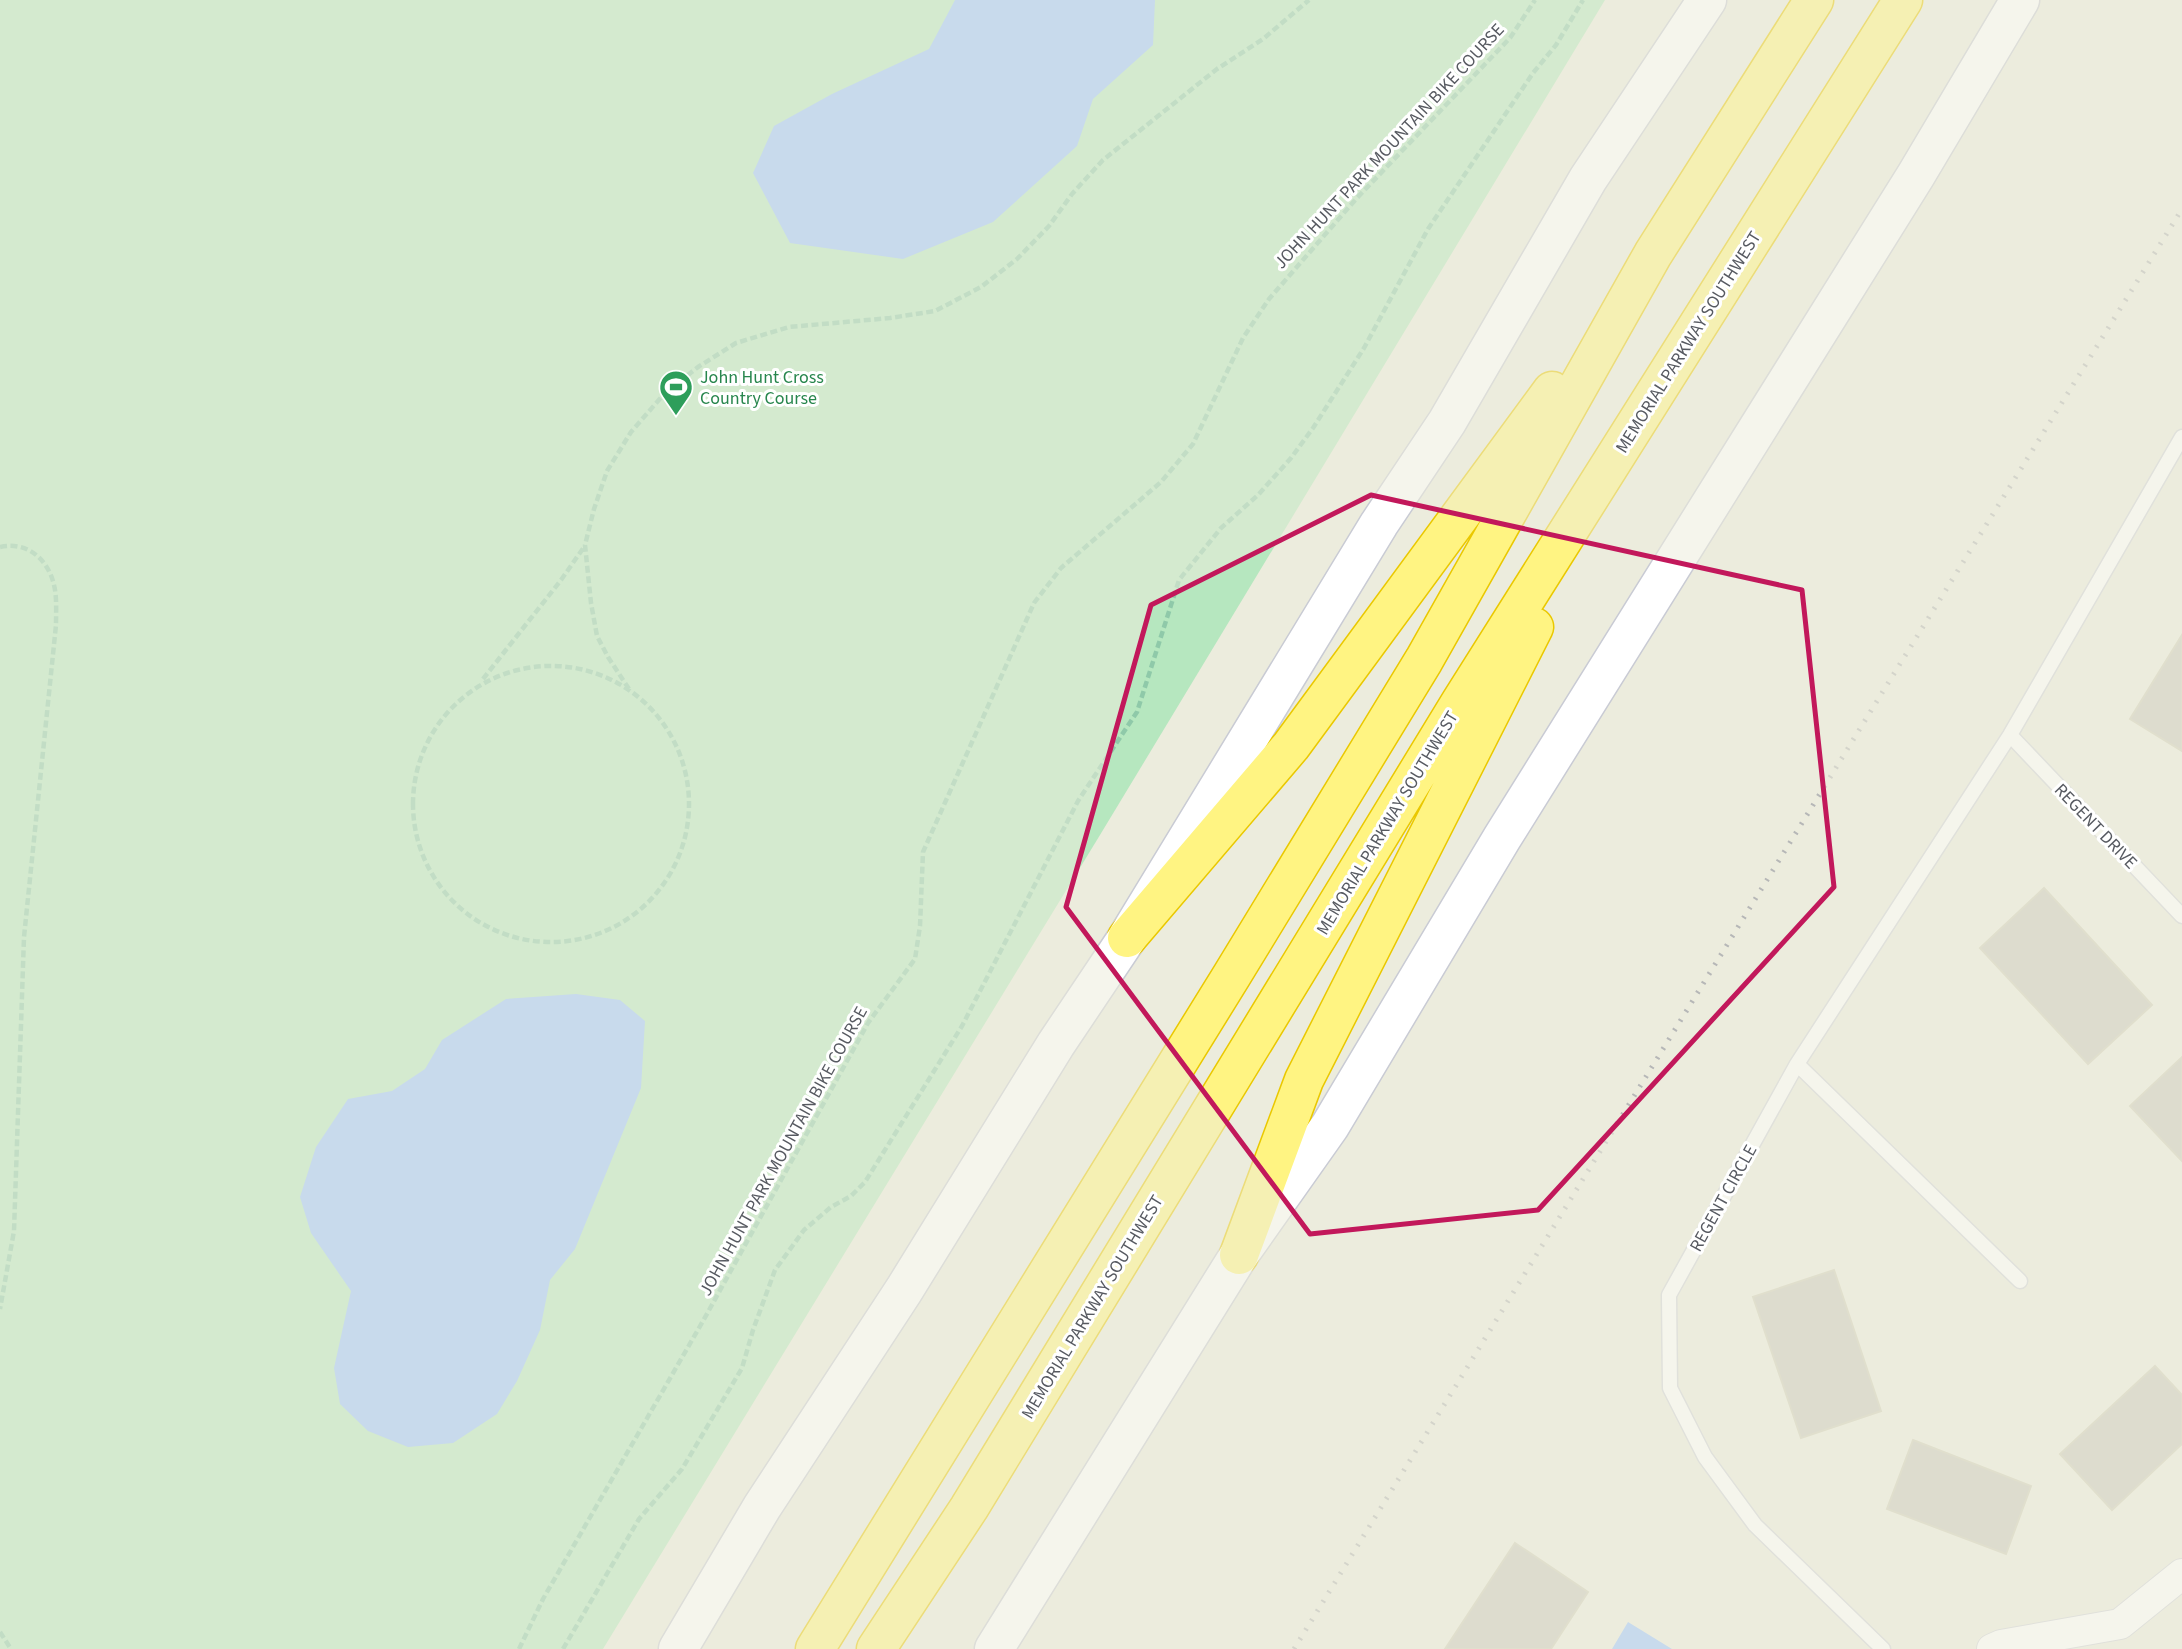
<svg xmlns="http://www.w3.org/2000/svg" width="2182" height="1649" viewBox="0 0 2182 1649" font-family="'Source Sans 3',sans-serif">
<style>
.green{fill:#b6e7bf}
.water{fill:#9bc3ff}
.building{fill:#c9c7bd;stroke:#d1cebb;stroke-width:2}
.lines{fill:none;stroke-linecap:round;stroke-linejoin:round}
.lane-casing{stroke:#d1d2da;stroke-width:17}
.street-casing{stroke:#d1d2da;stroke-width:32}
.secondary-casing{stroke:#c9cbd4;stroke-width:41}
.highway-casing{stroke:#eac800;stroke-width:41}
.path{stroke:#8fc9a9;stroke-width:4.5;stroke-dasharray:7 3.5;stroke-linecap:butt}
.lane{stroke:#fff;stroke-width:14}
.street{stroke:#fff;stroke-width:30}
.secondary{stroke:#fff;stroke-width:38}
.highway{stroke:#fff482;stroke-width:38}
.rail{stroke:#b6b7b7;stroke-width:5;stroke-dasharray:2 9;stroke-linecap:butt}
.marked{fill:none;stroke:#c2185b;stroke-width:5;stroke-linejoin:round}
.labels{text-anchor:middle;stroke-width:6;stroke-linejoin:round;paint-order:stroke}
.street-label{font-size:18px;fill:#575a61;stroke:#fff}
.leisure-label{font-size:18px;fill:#27864d;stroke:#fff;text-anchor:start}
</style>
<rect width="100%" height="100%" fill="#ececdd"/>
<path class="green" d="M0 0H1605L1100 835 603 1649H0Z"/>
<path class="water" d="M955 0H1155L1153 45 1093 99 1077 146 993 222 903 259 790 243 753 173 774 126 832 94 929 49Z
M576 994 620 1000 645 1021 641 1088 575 1249 550 1280 540 1330 517 1381 497 1414 453 1443 408 1447 368 1431 340 1404 334 1368 351 1291 311 1233 300 1197 316 1147 348 1099 392 1091 425 1069 442 1040 506 999Z
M1628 1622 1672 1649H1612Z"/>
<path class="building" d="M2182 635V751L2130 719Z
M2044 888 2152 1005 2088 1064 1980 948Z
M2182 1057V1161L2130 1106Z
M1834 1270 1881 1411 1801 1438 1753 1297Z
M2155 1366 2182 1395V1444L2112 1510 2060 1454Z
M1913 1440 2031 1486 2006 1554 1887 1509Z
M1515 1543 1588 1592 1551 1649H1445Z"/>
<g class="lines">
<g class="lane-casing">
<path id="lane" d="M2010 735 2182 916
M1797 1064 2020 1281
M1883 1649 1755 1525 1705 1457 1670 1388 1669 1295 1797 1064 2010 735 2182 437"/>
</g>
<g class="street-casing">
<path id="street" d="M1992 1649 2001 1645 2120 1624 2182 1574"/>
</g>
<g class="secondary-casing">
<path id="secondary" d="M678 1649 762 1507 904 1290 1056 1044 1127 938 1379 524 1447 422 1588 179 1707 0
M994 1649 1239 1255 1330 1126 1502 838 1916 175 2020 0"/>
</g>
<g class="highway-casing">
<path id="highway" d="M1127 938 1291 746 1552 391
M1239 1255 1304 1080 1534 627
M815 1649 1232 975 1424 660 1653 254 1814 0
M876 1649 969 1508 1460 703 1903 0"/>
</g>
<path class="path" d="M0 547C27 541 48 559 54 585 57 597 56 612 56 625L24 937 14 1231 0 1309
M413 804a138 138 0 1 1 276 0a138 138 0 1 1-276 0Z
M483 679 561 580 584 547
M629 689 608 657 597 636 591 603 585 545 594 509 607 471 631 432 664 394 698 367 736 343 789 327 890 318 935 311 981 287 1017 259 1049 226 1072 194 1103 160 1217 69 1263 39 1309 0
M0 1632 11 1649
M519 1649 543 1599 703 1321 868 1023 915 959 920 926 923 852 1034 603 1061 568 1161 482 1193 444 1243 338 1269 299 1356 199 1510 38 1535 0
M563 1649 639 1519 682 1469 742 1368 753 1330 775 1270 804 1230 831 1207 851 1196 865 1182 962 1026 1078 801 1137 712 1179 580 1221 528 1258 495 1291 458 1313 428 1364 348 1428 229 1533 73 1556 45 1583 0"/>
<use href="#lane" class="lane"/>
<use href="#street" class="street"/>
<use href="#secondary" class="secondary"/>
<use href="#highway" class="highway"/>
<path class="rail" d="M1294 1649 1877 701 2182 209"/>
</g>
<path d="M0 0H2182V1649H0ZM1371 495 1802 590 1834 887 1538 1210 1310 1234 1066 907 1151 605Z" fill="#ececdd" fill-opacity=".55" fill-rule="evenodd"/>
<path class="marked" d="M1371 495 1802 590 1834 887 1538 1210 1310 1234 1066 907 1151 605Z"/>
<defs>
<g id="stadium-pin" transform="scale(1.75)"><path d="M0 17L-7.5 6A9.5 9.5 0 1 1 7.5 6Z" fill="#2e9e5b" stroke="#fff"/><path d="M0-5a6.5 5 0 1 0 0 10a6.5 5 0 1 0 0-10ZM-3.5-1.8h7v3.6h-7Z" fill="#fff"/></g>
</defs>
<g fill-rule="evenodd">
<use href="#stadium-pin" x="676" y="387"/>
</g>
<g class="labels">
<g class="street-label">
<text transform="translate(1389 146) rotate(-47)" y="6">JOHN HUNT PARK MOUNTAIN BIKE COURSE</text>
<text transform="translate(1688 342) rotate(-58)" y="6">MEMORIAL PARKWAY SOUTHWEST</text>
<text transform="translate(1387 823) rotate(-59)" y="6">MEMORIAL PARKWAY SOUTHWEST</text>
<text transform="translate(2096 826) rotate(46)" y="6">REGENT DRIVE</text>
<text transform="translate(783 1151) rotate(-61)" y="6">JOHN HUNT PARK MOUNTAIN BIKE COURSE</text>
<text transform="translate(1723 1198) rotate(-61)" y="6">REGENT CIRCLE</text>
<text transform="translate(1092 1307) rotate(-59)" y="6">MEMORIAL PARKWAY SOUTHWEST</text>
</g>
<g class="leisure-label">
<text x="700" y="383">John Hunt Cross<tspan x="700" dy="21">Country Course</tspan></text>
</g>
</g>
</svg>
